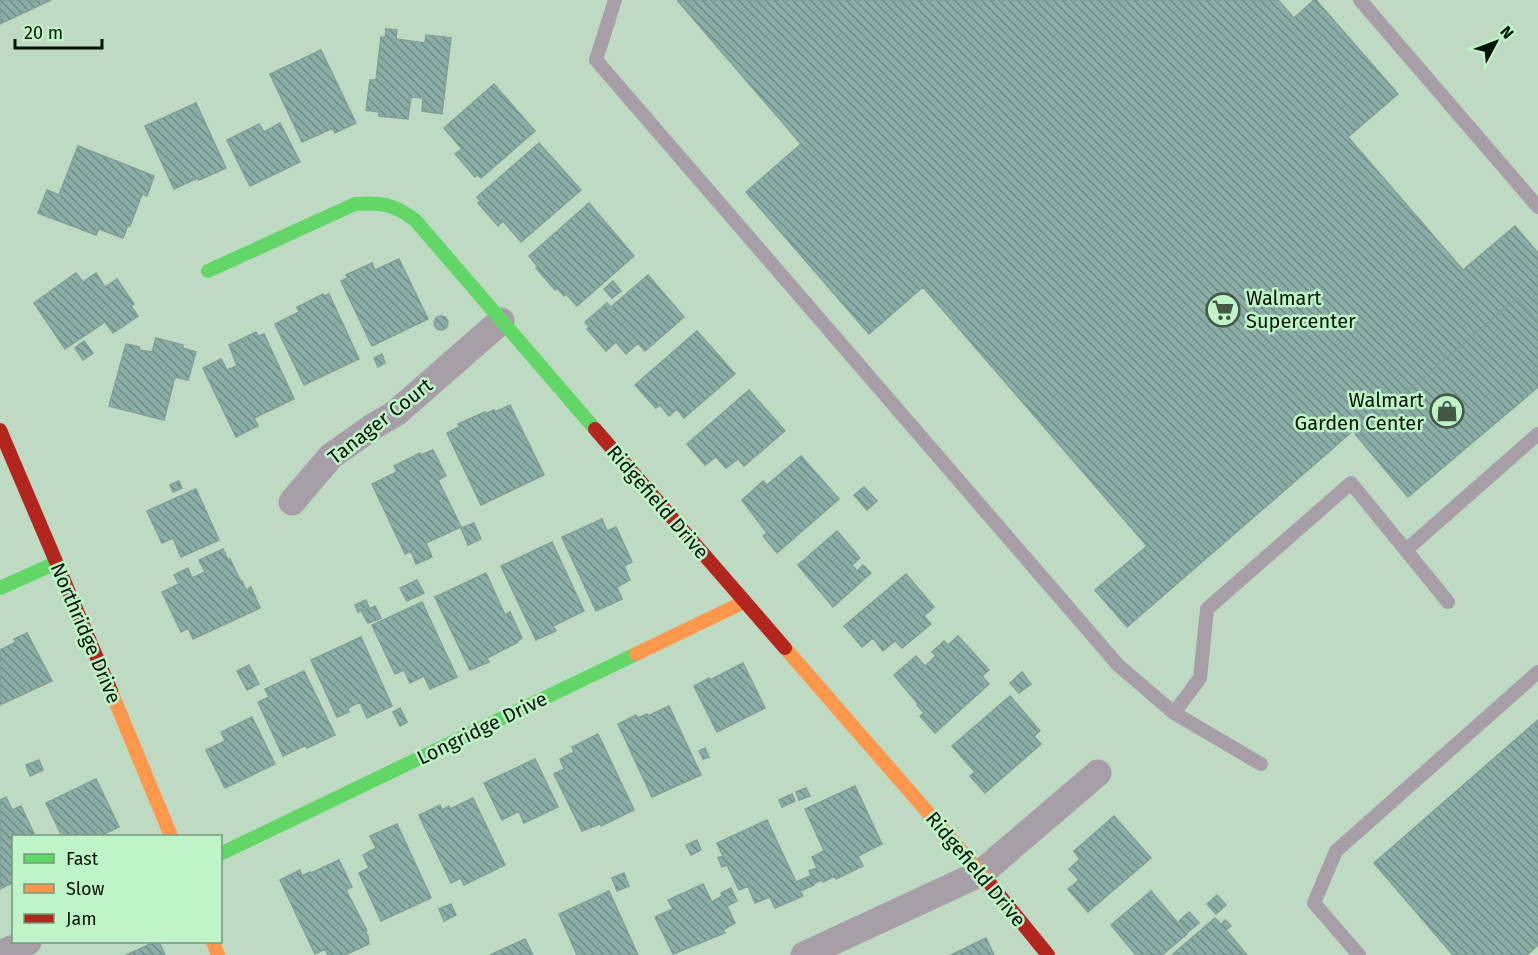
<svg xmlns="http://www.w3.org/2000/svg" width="1538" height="955" viewBox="0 0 1538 955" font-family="'Fira Sans',sans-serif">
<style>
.building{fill:url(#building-back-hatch);stroke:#839f96;stroke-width:1.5}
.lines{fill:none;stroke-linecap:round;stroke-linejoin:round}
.lane{stroke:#a79ea7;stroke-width:14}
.street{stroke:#a79ea7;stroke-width:27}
.fast{stroke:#63d668;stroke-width:14}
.slow{stroke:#ff974d;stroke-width:14}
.jam{stroke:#b3261e;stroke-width:14}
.labels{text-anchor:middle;stroke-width:5;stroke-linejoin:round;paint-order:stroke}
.poi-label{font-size:20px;fill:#021205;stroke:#bff4c8;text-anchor:start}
.street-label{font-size:20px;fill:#021205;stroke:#bff4c8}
</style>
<defs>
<pattern id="building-back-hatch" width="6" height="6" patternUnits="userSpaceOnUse" patternTransform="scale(1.5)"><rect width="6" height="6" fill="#8bafa8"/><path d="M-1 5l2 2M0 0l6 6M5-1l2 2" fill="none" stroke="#6f8d87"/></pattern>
</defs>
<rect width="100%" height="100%" fill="#bfdac3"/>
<path class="building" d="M0 0H51L0 24Z
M677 0H1278L1294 18 1314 0H1316L1398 94 1348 137 1463 270 1515 226 1538 253V322L1517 298 1356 435 1354 430 1127 627 1095 590 1147 546 923 287 869 334 746 192 801 144Z
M386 29 397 30 396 39 425 43 426 35 451 38 442 114 422 111 423 98 411 97 408 119 379 116V112L366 110 370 80H376L381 37 385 38Z
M321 50 356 123 335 133 333 128 302 142 270 74Z
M494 84 535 131 481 178 478 175 475 177 455 154 462 149 444 128Z
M196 103 226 168 199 180 198 178 174 189 145 126Z
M280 123 300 162 250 186 227 140 259 124 264 132Z
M539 143 581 190 521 242 503 221 498 226 478 203 480 201 477 197Z
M78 146 154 176 147 196 142 194 130 226 128 225 123 238 99 229 96 235 38 213 47 190 59 195Z
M589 203 634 256 577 306 566 294 564 296 557 288 555 290 536 268 538 267 529 256Z
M399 259 428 319 372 346 341 281 347 278 346 275 372 263 375 270Z
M76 273 83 282 96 273 105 287 117 279 134 304 131 306 138 316 113 333 105 322 65 349 34 303Z
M648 275 684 317 645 351 638 343 626 354 616 342 606 351 587 329 589 327 585 322 607 303 611 307Z
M613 281 621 291 612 298 604 289Z
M323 294 324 296 329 294 359 359 304 385 275 324 299 312 297 307Z
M1517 298 1538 322V387L1408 497 1356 435Z
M434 323a7 7 0 1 1 14 0a7 7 0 1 1-14 0Z
M697 331 735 374 684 418 677 409 669 416 660 405 656 408 635 385Z
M256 332 258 336 264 334 294 399 254 418 258 426 236 437 203 368 221 359 227 370 237 366 229 345Z
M156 338 183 345V348L196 352 188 380 175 377 164 420 109 406 126 344 139 347 140 350 152 352Z
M84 341 93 353 83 360 75 348Z
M382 354 385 363 378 367 374 358Z
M749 390 785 431 744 466 738 459 726 468 716 457 705 465 687 444Z
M510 405 544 475 481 505 447 433 459 427 458 424 485 412V414L494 410 495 412Z
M433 450 446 476 438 480 461 527 426 543 432 557 416 564 411 551 405 554 372 484 397 472 394 466 420 453 421 455Z
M801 456 839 499 777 553 763 536 767 533 742 500 763 481 767 485Z
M179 481 182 488 173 492 170 485Z
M864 487 877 501 867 510 854 495Z
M196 489 219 540 181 557 173 538 162 543 147 511Z
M602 519 607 531 616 527 632 562 624 566 630 580 617 587 622 599 596 611 562 537Z
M474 523 481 539 468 545 461 528Z
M837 531 860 558 852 565 857 571 863 565 871 573 833 607 798 565Z
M552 542 584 611 553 626 556 631 536 640 501 566Z
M223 549 228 560 230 559 241 582 242 581 246 590 251 587 260 608 193 639 188 628 181 632 162 592 179 584 174 575 188 568 192 578 205 572 199 560Z
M486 573 505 615 510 612 522 638 517 641 518 642 487 658 489 662 470 670 435 597Z
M906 574 934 607 924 616 931 624 902 648 895 641 883 651 873 638 862 647 844 626Z
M417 580 424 593 407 601 400 588Z
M366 600 369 607 358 612 355 605Z
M422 602 457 677 430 689 424 676 410 683 404 670 395 674 372 625Z
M375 606 381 618 368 623 362 612Z
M27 633 52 681 0 705V650L16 642 14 639Z
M958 636 989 670 982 676 989 684 935 733 920 716 924 713 917 705 918 704 894 675 916 656 925 666 936 656 932 652 944 641 948 645Z
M361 637 392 706 367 718 360 702 348 708 349 712 337 717 311 660Z
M743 663 765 708 717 732 694 686 709 678 710 680Z
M249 665 259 684 247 690 237 671Z
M304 671 335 735 307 748 306 745 283 756 258 702 269 697 265 689Z
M1022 672 1031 684 1019 693 1010 683Z
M1010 696 1040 731 1034 736 1041 744 985 793 970 776 975 772 952 746Z
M669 706 701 775 652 797 618 724 636 715 638 718 647 714 648 716Z
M400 708 407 722 400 726 393 712Z
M252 717 275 764 225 788 206 750 225 741 221 732Z
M1538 720V945L1527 955H1453L1374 863Z
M598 734 634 810 601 826 600 824 582 831 554 774 564 769 560 759 574 752 572 747Z
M705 748 709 757 703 759 699 751Z
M535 759 558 807 524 823 519 811 502 820 484 783Z
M39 760 43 770 30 776 26 765Z
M96 779 119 827 100 836H62L46 803Z
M855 786 882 844 858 856 863 866 836 879 835 876 823 882 822 880 815 883 809 871 817 868 812 857 824 851 805 809Z
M806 788 810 796 799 800 796 792Z
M792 794 795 801 782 807 779 800Z
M6 797 12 810 21 806 35 836H14V882L0 889V800Z
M473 798 505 865 464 885 461 878 451 883 419 815 440 805 442 810 449 806 450 809Z
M1114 816 1151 858 1088 912 1068 889 1079 880 1069 869 1080 859 1074 851Z
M767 820 796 882 810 876 814 885 800 891 803 896 775 908 770 897 755 903 748 886 739 890 727 865 722 867 718 858 723 856 717 843Z
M397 824 431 898 381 921 359 873 369 868 363 855 376 848 370 836Z
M697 840 701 850 691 855 686 845Z
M339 860 352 887 346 890 367 931 365 932 368 936 369 944 345 955H328L325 949 315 954 280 880 300 870 302 876 310 872 311 873Z
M624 873 629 886 617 891 612 878Z
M703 884 712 902 722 896 721 893 731 888 737 901 727 906 735 923 723 930 725 933 673 954 655 917 673 909 668 900Z
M609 891 638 955H577L559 914Z
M1151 891 1187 934 1162 955H1136L1111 925Z
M1217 895 1226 905 1216 914 1207 904Z
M451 904 456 915 444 921 439 909Z
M1189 912 1199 923 1188 932 1179 921Z
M1215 918 1221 924 1225 920 1231 926 1226 930 1247 955H1172Z
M986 938 994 955H951Z
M525 939 533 955H490Z
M155 942H159L165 955H126Z"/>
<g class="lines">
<path class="lane" d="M615 0 596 60 1118 665 1174 713 1261 764
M1360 0 1538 207
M1406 550 1538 434
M1174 713 1200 678 1207 609 1351 483 1448 602
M1359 955 1314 903 1336 851 1538 672"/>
<path class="street" d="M292 502 331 456 374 426 396 413 501 321
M0 954 28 942
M804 955 981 873 1098 773"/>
<path class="fast" d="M208 271 355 204C382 202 393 204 415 220L595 429
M0 588 56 563
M220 854 636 654"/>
<path class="slow" d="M785 648 991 885
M636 654 744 602
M111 691 171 836
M213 942 218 955"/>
<path class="jam" d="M595 429 785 648
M0 430 111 691
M991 885 1048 955"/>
</g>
<defs>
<g id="supermarket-ring" transform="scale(1.725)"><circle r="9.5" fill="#bff4c8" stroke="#445848" stroke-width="1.5"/><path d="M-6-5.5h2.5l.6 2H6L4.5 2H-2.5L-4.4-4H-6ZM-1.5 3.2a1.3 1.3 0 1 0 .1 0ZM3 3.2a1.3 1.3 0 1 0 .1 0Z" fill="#445848"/></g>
<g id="shop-ring" transform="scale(1.725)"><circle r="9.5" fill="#bff4c8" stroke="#445848" stroke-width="1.5"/><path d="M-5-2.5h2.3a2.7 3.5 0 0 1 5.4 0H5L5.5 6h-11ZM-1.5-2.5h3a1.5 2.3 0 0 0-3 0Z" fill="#445848"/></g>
</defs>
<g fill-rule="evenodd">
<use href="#supermarket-ring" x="1223" y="310"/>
<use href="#shop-ring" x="1447" y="411"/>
</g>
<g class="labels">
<g class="poi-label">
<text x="1246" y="305">Walmart<tspan x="1246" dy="23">Supercenter</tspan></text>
<text x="1424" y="407" text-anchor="end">Walmart<tspan x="1424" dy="23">Garden Center</tspan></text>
</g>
<g class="street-label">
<text transform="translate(380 421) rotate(-38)" y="7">Tanager Court</text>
<text transform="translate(658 502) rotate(49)" y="7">Ridgefield Drive</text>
<text transform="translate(86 633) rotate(67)" y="7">Northridge Drive</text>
<text transform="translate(482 728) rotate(-26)" y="7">Longridge Drive</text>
<text transform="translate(976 869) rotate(50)" y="7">Ridgefield Drive</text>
</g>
</g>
<rect x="12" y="835" width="210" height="108" fill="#bff4c8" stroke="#739a7a" stroke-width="1.5"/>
<rect x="24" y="854" width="30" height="9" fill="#63d668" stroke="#739a7a" stroke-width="1.5"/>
<text x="66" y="865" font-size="18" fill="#021205">Fast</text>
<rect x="24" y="884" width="30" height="9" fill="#ff974d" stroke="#739a7a" stroke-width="1.5"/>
<text x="66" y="895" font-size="18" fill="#021205">Slow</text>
<rect x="24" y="914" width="30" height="9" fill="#b3261e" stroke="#739a7a" stroke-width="1.5"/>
<text x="66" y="925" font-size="18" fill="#021205">Jam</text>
<g transform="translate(1496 42) rotate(49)" stroke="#bff4c8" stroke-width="4.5" paint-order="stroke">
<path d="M0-4.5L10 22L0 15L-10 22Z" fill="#021205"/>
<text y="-9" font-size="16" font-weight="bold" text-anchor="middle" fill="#021205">N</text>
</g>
<path d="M15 39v9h87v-9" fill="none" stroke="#021205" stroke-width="3"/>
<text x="24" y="39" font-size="18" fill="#021205" stroke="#bff4c8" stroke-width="4.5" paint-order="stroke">20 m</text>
</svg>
